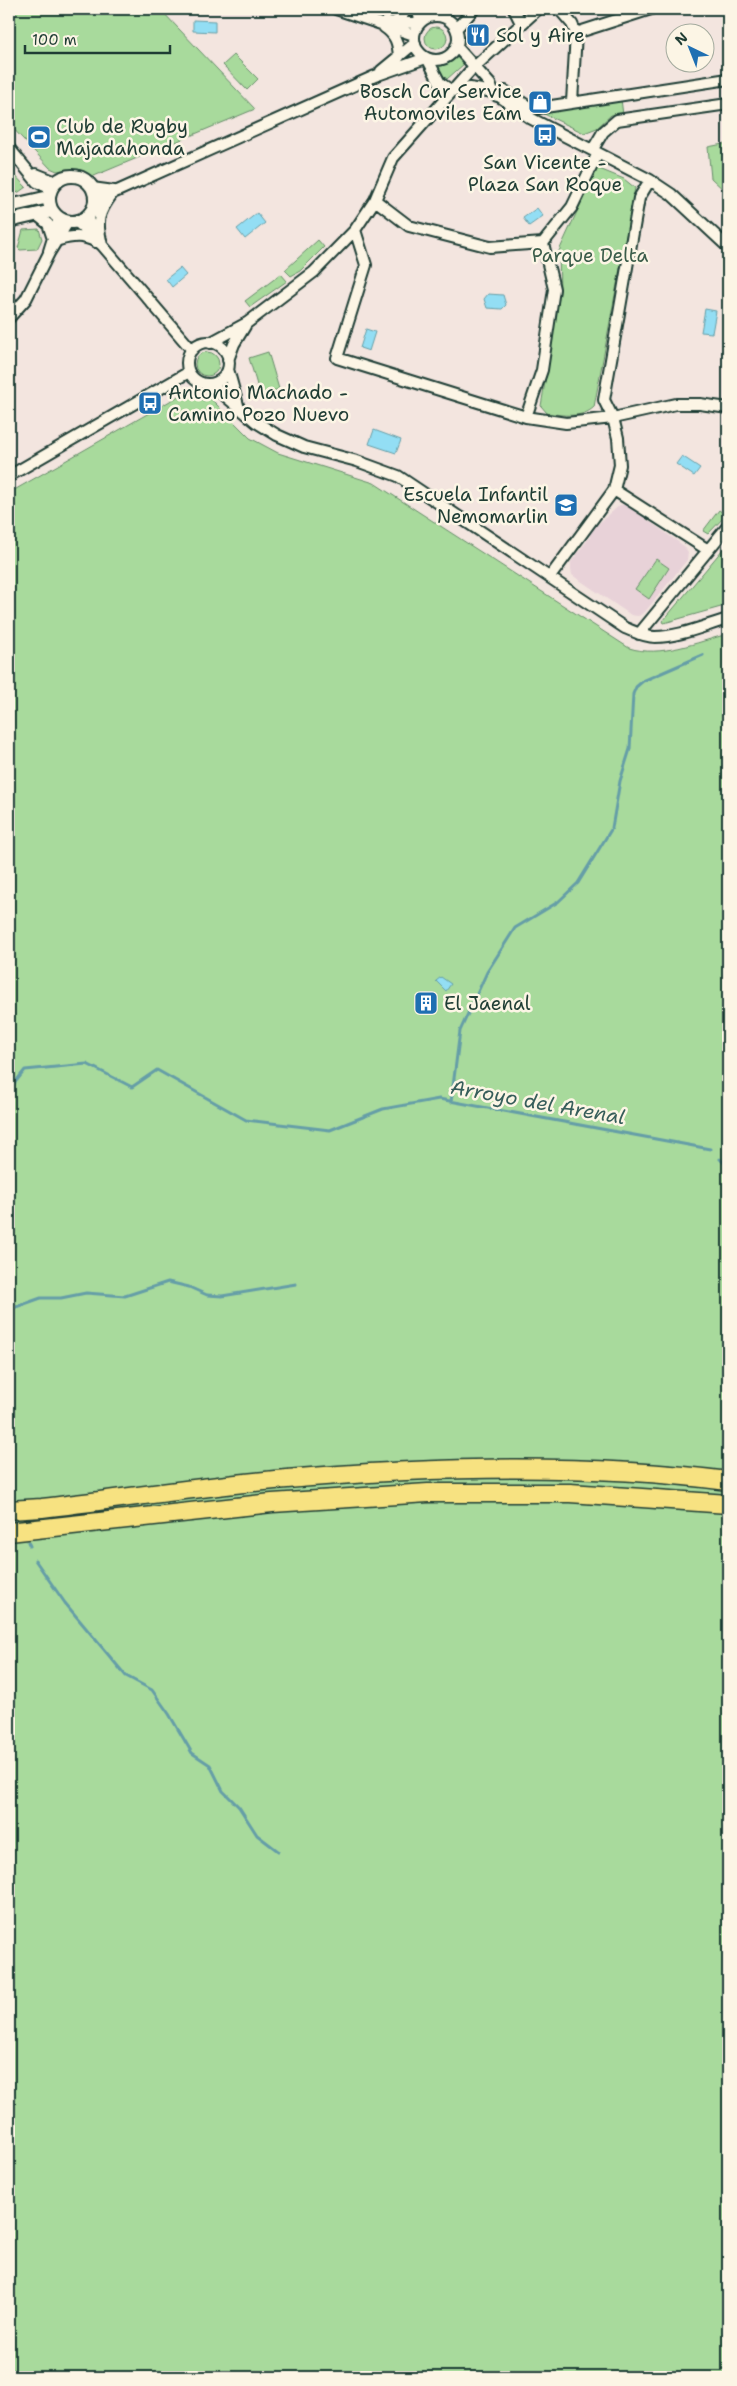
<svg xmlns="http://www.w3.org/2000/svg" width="737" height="2386" viewBox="0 0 737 2386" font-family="'Shantell Sans',sans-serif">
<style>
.built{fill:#e8d2d8}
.green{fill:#a8da9c;stroke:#648c68}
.water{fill:#93def4;stroke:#659ea7}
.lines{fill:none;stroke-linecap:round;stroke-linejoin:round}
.stream{stroke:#659ea7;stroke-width:3}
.minor-casing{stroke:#1f3d34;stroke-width:14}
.tertiary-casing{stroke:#1f3d34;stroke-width:16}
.motorway-casing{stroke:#1f3d34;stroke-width:21}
.minor{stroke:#fcf5e5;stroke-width:10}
.tertiary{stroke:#fcf5e5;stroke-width:12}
.motorway{stroke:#f7e281;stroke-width:18}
.labels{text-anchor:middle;stroke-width:5;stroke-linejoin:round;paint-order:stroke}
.poi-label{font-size:19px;fill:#1f3d34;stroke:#fcf5e5;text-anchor:start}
.park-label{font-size:19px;fill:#3a5c49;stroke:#fcf5e5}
.water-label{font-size:20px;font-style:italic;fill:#365d5a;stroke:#fcf5e5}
</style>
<rect width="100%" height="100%" fill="#f3e5df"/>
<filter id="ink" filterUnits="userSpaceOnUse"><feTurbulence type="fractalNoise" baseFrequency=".02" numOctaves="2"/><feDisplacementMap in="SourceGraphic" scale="10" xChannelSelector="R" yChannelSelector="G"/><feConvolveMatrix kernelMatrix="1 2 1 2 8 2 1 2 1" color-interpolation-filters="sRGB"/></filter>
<g filter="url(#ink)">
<path class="built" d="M620 505H626L684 546 688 552 687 560 644 613 638 616 631 615 572 575 571 569V562L590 537V531Z"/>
<path class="green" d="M9 9H160L255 109 94 176 68 169 57 171 50 168 9 124Z
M425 38a11 11 0 1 1 22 0a11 11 0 1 1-22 0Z
M234 55 258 79 247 90 223 65Z
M457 55 464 64 447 79 435 67 449 62Z
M621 99 623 115H611L597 128 584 133 544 114Z
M728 143V194L711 178 708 147Z
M597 168 624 179 635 188 594 407C582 419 562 415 547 413L541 406 560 292 559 251Z
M9 169 26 187 19 192 9 195Z
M39 229 42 239 37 249 20 250 18 248 23 230Z
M318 240 324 247 300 271 291 276 285 270Z
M281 274 287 281 250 307 245 301Z
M195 364a12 12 0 1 1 24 0a12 12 0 1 1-24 0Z
M268 352 279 389 260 395 249 358Z
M190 392 204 401 209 397 250 438 278 453 374 483 629 648C661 658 697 642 728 634V2377H9V493L184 393Z
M719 510 726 515 708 534 703 531Z
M728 543V605L664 623 663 621Z
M656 559 669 568 649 599 635 589Z"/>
<path class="water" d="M193 20 215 21V32L193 31Z
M537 208 543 216 529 226 523 218Z
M257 213 265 223 245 239 237 229Z
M180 268 186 275 172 287 166 279Z
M488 294 503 295 506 305 502 309 487 308 484 299Z
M705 309 716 311 712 333 701 332Z
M366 329 375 332 369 351 360 348Z
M374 430 401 440 396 453 369 444Z
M682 456 700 468 694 476 676 464Z
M441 977 451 984 446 991 436 981Z"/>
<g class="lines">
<path class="stream" d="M9 1090 25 1070 87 1064 132 1087 157 1070 246 1120 330 1130 383 1109 439 1099 710 1149
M451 1102 460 1031 487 972 515 928 558 902 578 883 612 828 620 781 630 749 633 694 636 687 643 681 703 655
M720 1159 728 1167
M9 1308H13L41 1298H61L86 1293 125 1296 168 1282 189 1287 207 1295 222 1296 296 1284
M10 1492 11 1496
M28 1542 30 1546
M35 1560 65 1603 126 1676 152 1690 169 1714 192 1753 210 1765 223 1791 239 1807 257 1835 278 1851"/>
<g class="minor-casing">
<path id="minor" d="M336 9 414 35
M417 9 421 22
M514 9 521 23
M559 9 572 24 576 33 572 102
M414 38a22 22 0 1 1 44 0a22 22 0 1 1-44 0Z
M386 22 420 23
M393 23 401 18 406 9
M384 27C396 35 398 43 399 57
M456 29 474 9
M576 33 651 9
M456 46 490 84 493 92
M427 58 440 83 452 91 470 88 493 92 530 118 650 180 671 194 728 247
M381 71 415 43
M497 96 505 91 532 109 728 79
M9 148 37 182 51 189
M593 149 603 132 617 120 728 104
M36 174 56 182
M92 188 114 191
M375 200 409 226 490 247 543 243
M95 201 375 76 426 58
M37 215 48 224 52 236
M87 217 94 233
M77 222 102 245 192 350
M355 230 366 265 337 358 526 417 566 423 613 418 676 404H700L728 408
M59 240C73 236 83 235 96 242
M102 245C96 221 98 213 112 194
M49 251 59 219
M9 318 26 299 49 253 68 222
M187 363a21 21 0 1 1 42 0a21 21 0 1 1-42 0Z
M210 343 247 323 314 272 355 230 375 200 393 158 471 70 538 9
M228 360 234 344 245 326
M228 369 238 405
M214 383 218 390 256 422 277 435 304 447 357 461 398 476 625 628C635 632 645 637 655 637 679 637 706 625 728 619
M526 417 542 370 554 289 543 243 572 207 598 153
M9 476 189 372
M614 490 708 550
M550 577 614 490 620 465 618 438 613 418 604 400 639 198 650 180
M639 634 728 526"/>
</g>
<g class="tertiary-casing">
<path id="tertiary" d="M49 199a23 23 0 1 1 46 0a23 23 0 1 1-46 0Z
M9 206 49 197
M9 221 52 211"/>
</g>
<g class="motorway-casing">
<path id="motorway" d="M9 1510 42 1508C119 1499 197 1487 275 1480 421 1467 582 1462 728 1481
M9 1532 272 1503 428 1493H570L728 1504"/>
</g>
<use href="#minor" class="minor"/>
<use href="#tertiary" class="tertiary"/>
<use href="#motorway" class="motorway"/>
</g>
</g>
<defs>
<g id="restaurant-square" transform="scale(1.25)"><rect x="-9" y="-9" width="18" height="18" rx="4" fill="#1f6fb2" stroke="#fcf5e5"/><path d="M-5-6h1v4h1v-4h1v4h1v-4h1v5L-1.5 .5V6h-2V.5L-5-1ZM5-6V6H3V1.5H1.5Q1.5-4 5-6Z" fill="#fff"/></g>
<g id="shop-square" transform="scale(1.25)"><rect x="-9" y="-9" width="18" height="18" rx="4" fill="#1f6fb2" stroke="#fcf5e5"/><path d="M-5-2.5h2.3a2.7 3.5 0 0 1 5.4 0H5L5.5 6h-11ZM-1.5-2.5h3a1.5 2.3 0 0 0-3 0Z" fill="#fff"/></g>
<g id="bus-square" transform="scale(1.25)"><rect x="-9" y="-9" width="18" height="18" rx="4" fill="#1f6fb2" stroke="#fcf5e5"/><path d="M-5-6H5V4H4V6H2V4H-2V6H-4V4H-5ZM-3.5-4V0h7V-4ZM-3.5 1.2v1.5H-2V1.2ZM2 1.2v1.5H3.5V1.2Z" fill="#fff"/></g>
<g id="stadium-square" transform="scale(1.25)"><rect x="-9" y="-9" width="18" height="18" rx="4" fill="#1f6fb2" stroke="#fcf5e5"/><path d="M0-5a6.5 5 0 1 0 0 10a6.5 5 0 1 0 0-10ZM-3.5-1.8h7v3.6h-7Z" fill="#fff"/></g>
<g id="school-square" transform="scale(1.25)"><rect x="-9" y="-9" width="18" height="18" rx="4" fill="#1f6fb2" stroke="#fcf5e5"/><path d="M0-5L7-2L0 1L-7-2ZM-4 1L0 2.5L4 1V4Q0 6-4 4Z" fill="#fff"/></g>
<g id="building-square" transform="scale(1.25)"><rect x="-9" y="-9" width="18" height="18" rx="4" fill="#1f6fb2" stroke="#fcf5e5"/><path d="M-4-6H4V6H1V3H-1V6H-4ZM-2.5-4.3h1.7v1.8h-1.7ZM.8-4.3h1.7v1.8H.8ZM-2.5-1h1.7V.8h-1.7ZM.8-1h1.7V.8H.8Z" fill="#fff"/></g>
</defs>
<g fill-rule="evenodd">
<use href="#restaurant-square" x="478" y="35"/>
<use href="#shop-square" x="540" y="102"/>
<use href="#bus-square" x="545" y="135"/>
<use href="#stadium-square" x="39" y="137"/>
<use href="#bus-square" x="150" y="403"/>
<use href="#school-square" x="566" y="505"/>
<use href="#building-square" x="426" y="1003"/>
</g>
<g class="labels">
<g class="poi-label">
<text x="496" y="42">Sol y Aire</text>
<text x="522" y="98" text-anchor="end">Bosch Car Service<tspan x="522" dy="22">Automoviles Eam</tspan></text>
<text x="56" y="133">Club de Rugby<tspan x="56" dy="22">Majadahonda</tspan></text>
<text x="545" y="169" text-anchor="middle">San Vicente -<tspan x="545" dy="22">Plaza San Roque</tspan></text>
<text x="168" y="399">Antonio Machado -<tspan x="168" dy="22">Camino Pozo Nuevo</tspan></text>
<text x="548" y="501" text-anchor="end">Escuela Infantil<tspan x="548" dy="22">Nemomarlin</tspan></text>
<text x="444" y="1010">El Jaenal</text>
</g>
<g class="park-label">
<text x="590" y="262">Parque Delta</text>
</g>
<g class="water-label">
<text transform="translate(538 1102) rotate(10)" y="7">Arroyo del Arenal</text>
</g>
</g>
<rect width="737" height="2386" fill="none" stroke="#fcf5e5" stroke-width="30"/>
<rect x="15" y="15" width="707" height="2356" fill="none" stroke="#1f3d34" stroke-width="2" filter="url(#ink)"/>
<g transform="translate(690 48) rotate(317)"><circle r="24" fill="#fcf5e5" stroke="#a4ab9e"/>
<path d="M0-4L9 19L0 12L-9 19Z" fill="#1f6fb2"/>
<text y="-8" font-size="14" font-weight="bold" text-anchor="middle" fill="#1f3d34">N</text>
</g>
<path d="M25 45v8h145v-8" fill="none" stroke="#1f3d34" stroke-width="2.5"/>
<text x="32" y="45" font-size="15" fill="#1f3d34" stroke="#fcf5e5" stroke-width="4" paint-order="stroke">100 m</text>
</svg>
